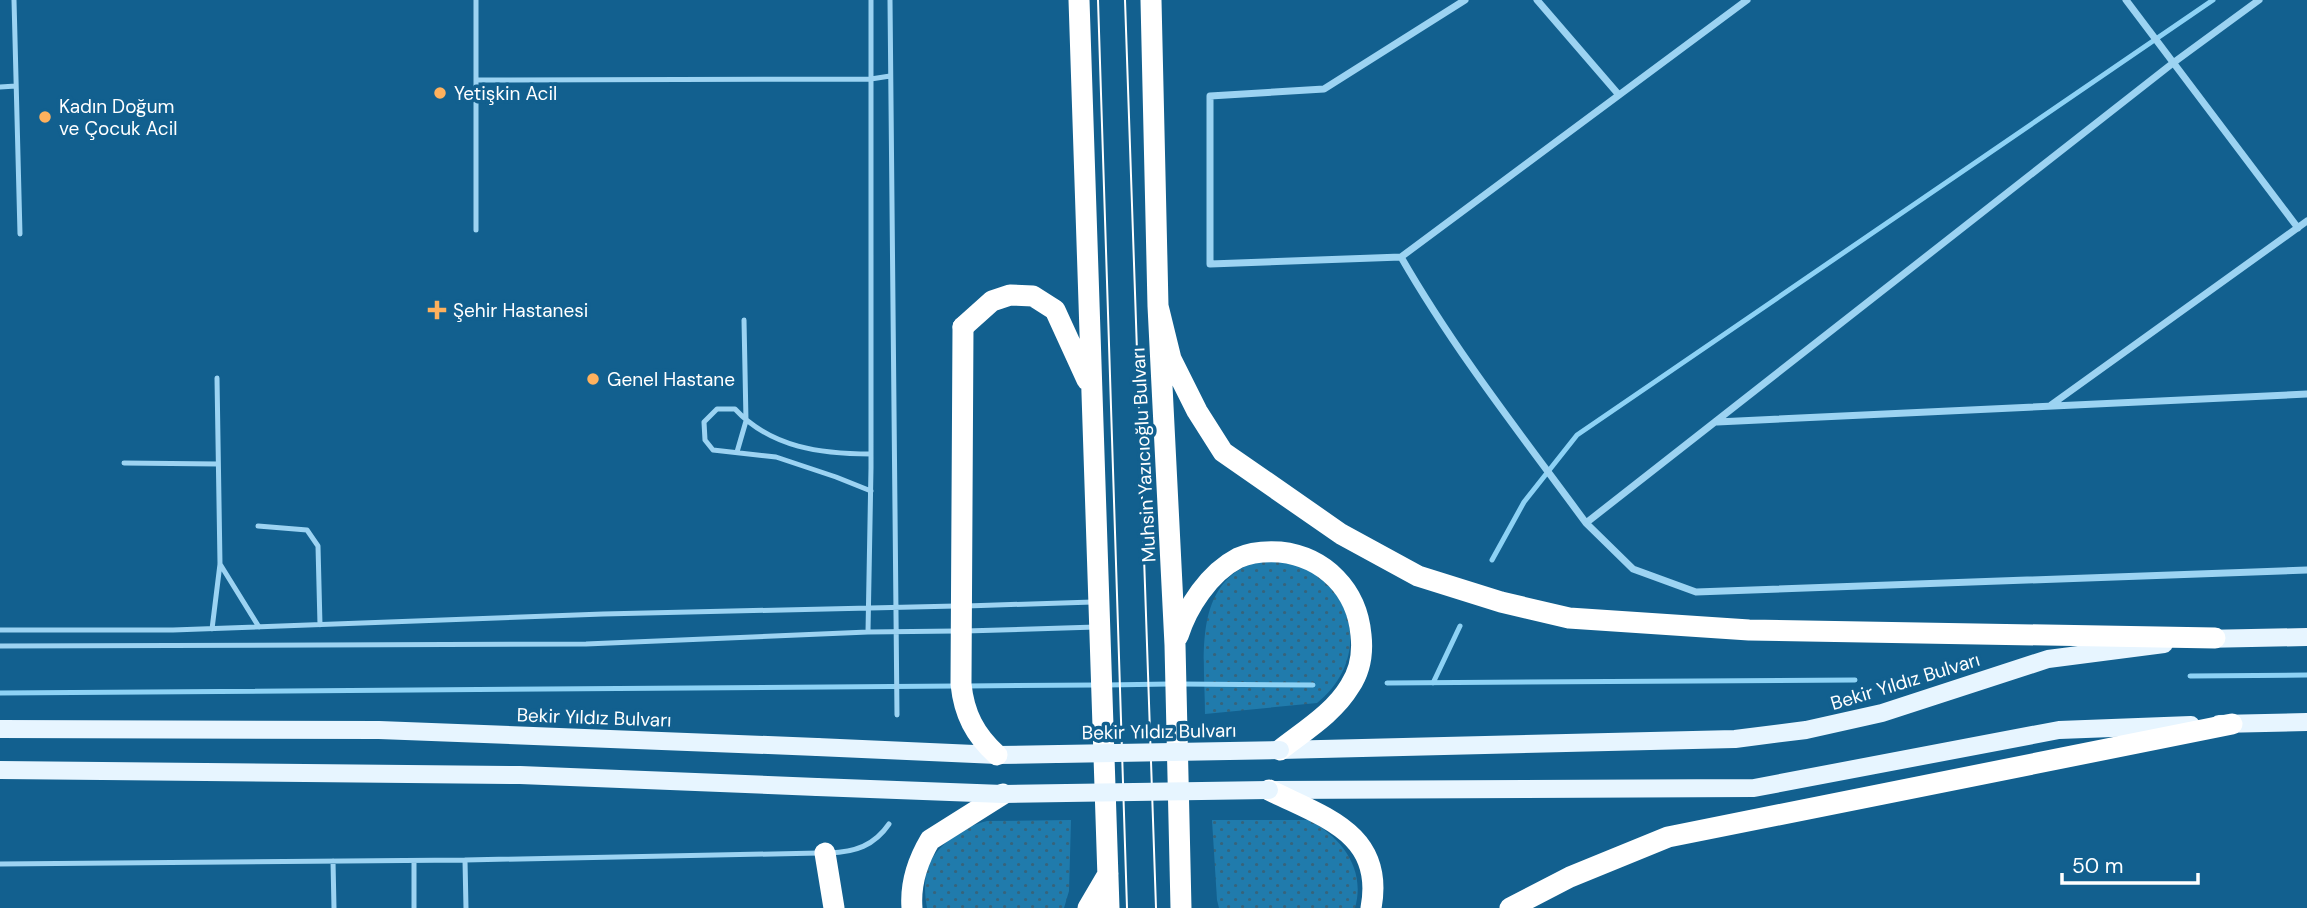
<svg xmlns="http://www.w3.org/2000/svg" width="2307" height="908" viewBox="0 0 2307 908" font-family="'DM Sans',sans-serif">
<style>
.grass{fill:url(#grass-dots)}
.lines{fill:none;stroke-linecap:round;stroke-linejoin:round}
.stream{stroke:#8dd2f5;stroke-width:5}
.lane{stroke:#9cd3f2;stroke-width:5}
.street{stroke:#9cd3f2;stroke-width:7}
.primary{stroke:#e7f5ff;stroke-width:18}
.highway{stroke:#fff;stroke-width:21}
.tram{stroke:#fff;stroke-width:2}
.primary-bridge{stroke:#e7f5ff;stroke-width:18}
.highway-bridge{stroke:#fff;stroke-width:21}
.poi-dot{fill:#ffb15d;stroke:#12608f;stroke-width:2.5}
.labels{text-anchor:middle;stroke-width:7;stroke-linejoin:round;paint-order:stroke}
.poi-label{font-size:19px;fill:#fff;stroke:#12608f;text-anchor:start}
.street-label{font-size:19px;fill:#fff;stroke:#12608f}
</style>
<defs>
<pattern id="grass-dots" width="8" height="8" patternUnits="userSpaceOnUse" patternTransform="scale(1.75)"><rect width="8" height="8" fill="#207bac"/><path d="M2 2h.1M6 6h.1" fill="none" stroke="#36647c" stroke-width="1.8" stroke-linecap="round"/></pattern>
</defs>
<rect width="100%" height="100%" fill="#12608f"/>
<path class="grass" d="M1260 561C1270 562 1283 560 1292 563 1357 585 1371 660 1317 703L1205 714C1205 658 1191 580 1260 561Z
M1071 820 1069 891 1064 908H927C921 874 928 854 956 835 967 828 974 824 987 821Z
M1212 820H1309C1342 838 1366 869 1355 908H1219L1217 900Z"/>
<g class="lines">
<path class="stream" d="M1492 560 1524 502 1577 435 2213 0
M2190 676 2307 675
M1387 683 1855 680
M1433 683 1460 626
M1180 684 1313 685
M1106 685 1170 684
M966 686 1096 685
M0 693 956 686"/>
<path class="lane" d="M14 0 20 234
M476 0V230
M890 0 897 715
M476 80 871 79 890 76
M0 87 16 86
M737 452 746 421 744 320
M124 463 218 464
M871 491 836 477 776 457 713 450 705 440 704 422 717 409H735C771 448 822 454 871 454
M258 526 307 530 318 546 320 625
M220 564 259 627
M966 606 1093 602
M212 629 220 564 217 378
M0 630H173L603 614 956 606
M965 631 1096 627
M868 632 871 468V0
M0 646 586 644 868 632 956 631
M829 853C855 852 874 846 889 824
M465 860 466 908
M333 861 334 908
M414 861V908
M0 864 465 860 819 853"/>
<path class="street" d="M1465 0 1324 89 1210 96V264L1401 257 1747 0
M1537 0 1619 95
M2126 0 2298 228
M1401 257C1455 351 1522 436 1586 523L2173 63 2259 0
M2051 405 2307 221
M1717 422 2307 394
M1586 523 1633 569 1696 592 2307 570"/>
<path class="primary" d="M2202 639 2307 637
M2219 724 2307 722
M0 729 379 730 817 747
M1280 750 1735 739 1806 730 1882 713 2048 659 2164 644
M0 770 520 775 817 787
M1269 790 1754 788 2059 730 2191 725"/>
<path class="highway" d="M1079 0 1109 908
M1151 0 1158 306 1175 645 1181 908
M1158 306 1171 359 1197 411 1223 452 1341 534 1418 576 1501 602 1569 618 1749 630 2215 638
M963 327 992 301 1010 295 1033 296 1055 310 1087 380
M1178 636C1187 607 1209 573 1238 558 1251 552 1265 551 1280 552 1325 557 1357 590 1361 635 1363 653 1360 671 1350 686 1334 713 1304 731 1280 750
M1269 790C1323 817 1385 833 1371 908
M825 853 834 908
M912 908C910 883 917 862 930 840L1003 794
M1088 908 1108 874
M1510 908 1570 877 1668 837 2232 724"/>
<path class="tram" d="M1098 0 1127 908
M1125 0 1156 908"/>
<path class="primary-bridge" d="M817 747 997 755 1280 750
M817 787 1003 794 1269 790"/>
<path class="highway-bridge" d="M963 327 961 684C964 714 975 735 997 755"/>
</g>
<g class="poi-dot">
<circle cx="440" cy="93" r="7"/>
<circle cx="45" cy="117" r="7"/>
<path d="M433.5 299.5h7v7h7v7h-7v7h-7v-7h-7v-7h7z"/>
<circle cx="593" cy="379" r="7"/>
</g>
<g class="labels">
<g class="poi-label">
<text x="454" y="100">Yetişkin Acil</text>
<text x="59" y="113">Kadın Doğum<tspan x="59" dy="22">ve Çocuk Acil</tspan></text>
<text x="453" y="317">Şehir Hastanesi</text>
<text x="607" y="386">Genel Hastane</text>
</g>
<g class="street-label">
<text transform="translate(1143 455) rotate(-93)" y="7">Muhsin Yazıcıoğlu Bulvarı</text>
<text transform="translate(1905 681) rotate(-17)" y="7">Bekir Yıldız Bulvarı</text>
<text transform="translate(594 717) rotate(2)" y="7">Bekir Yıldız Bulvarı</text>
<text transform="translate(1159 731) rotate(-1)" y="7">Bekir Yıldız Bulvarı</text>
</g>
</g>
<path d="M2062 873v10h136v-10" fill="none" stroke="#ffffff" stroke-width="3.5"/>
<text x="2072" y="873" font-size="21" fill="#ffffff" stroke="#12608f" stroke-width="5" paint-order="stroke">50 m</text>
</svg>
